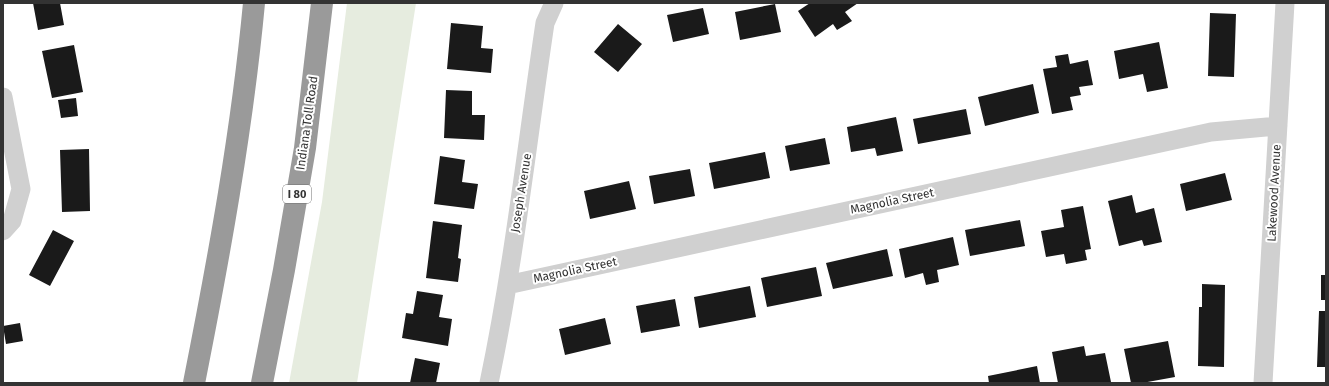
<svg xmlns="http://www.w3.org/2000/svg" width="1329" height="386" viewBox="0 0 1329 386" font-family="'Fira Sans',sans-serif">
<style>
.green{fill:#e6ecdf}
.building{fill:#1a1a1a}
.lines{fill:none;stroke-linecap:round;stroke-linejoin:round}
.minor{stroke:#d0d0d0;stroke-width:19}
.highway{stroke:#9a9a9a;stroke-width:22}
.labels{text-anchor:middle;stroke-width:4;stroke-linejoin:round;paint-order:stroke}
.shield{fill:#fff;stroke:#707070;stroke-width:1}
.shield-label{font-size:11px;font-weight:bold;fill:#333}
.street-label{font-size:12px;fill:#333;stroke:#fff}
</style>
<rect width="100%" height="100%" fill="#fff"/>
<path class="green" d="M347 3H416L357 383H289L322 202Z"/>
<path class="building" d="M33 3H60L64 25 38 30Z
M810 3H858L845 12 852 21 837 30 833 24 815 37 798 11Z
M775 4 781 32 740 40 735 12Z
M703 8 709 34 673 42 667 15Z
M1210 13 1236 14 1234 77 1208 76Z
M451 23 483 26 481 48 493 49 491 73 447 69Z
M618 24 642 44 618 72 594 52Z
M1159 42 1168 88 1147 92 1143 74 1119 79 1114 51Z
M74 45 83 92 52 98 42 51Z
M1068 54 1070 64 1088 60 1093 85 1079 87 1081 95 1070 97 1073 110 1052 114 1043 69 1057 67 1055 56Z
M1033 84 1039 113 985 126 978 97Z
M446 90 472 91V115H485L484 140 444 138Z
M76 98 78 116 61 118 58 100Z
M966 109 971 134 918 144 913 119Z
M896 117 903 151 877 156 875 148 851 152 847 127Z
M825 138 830 164 790 171 785 146Z
M89 149 90 211 62 212 60 150Z
M765 152 770 178 714 189 709 163Z
M440 156 465 160 462 182 478 184 474 209 434 204Z
M690 169 695 196 654 204 649 176Z
M1225 173 1232 200 1186 211 1180 184Z
M629 181 636 209 590 219 584 191Z
M1132 195 1136 213 1154 208 1162 242 1144 246 1142 240 1119 246 1108 201Z
M1083 206 1091 249 1085 250 1087 260 1066 264 1064 254 1046 257 1041 231 1064 227 1061 210Z
M1020 220 1025 246 970 256 965 230Z
M433 221 462 225 458 258 461 259 458 282 426 278Z
M53 230 74 241 50 286 29 275Z
M953 237 959 265 937 270 939 282 926 285 923 273 905 278 899 249Z
M887 249 893 276 833 289 826 263Z
M816 267 822 296 767 307 761 278Z
M1321 275H1326V300H1321Z
M1202 284 1225 285 1224 367 1198 366 1199 307H1202Z
M750 286 756 317 699 328 694 297Z
M417 291 443 295 439 317 452 319 448 346 402 338 406 313 413 314Z
M675 299 680 326 641 333 636 306Z
M1319 311H1326V367H1317Z
M605 318 611 344 565 355 559 329Z
M20 323 23 341 6 344 3 326Z
M1168 341 1175 377 1142 383H1131L1124 349Z
M1084 346 1086 356 1105 353 1111 382 1058 383 1052 352Z
M415 358 440 363 436 383H410Z
M1037 366 1040 383H989L988 376Z"/>
<g class="lines">
<path class="minor" d="M3 97 21 189 12 221 3 231
M507 285 1211 132 1278 126
M489 383C514 264 527 143 545 23L554 3
M1263 383 1285 3"/>
<path class="highway" d="M194 383C219 257 242 131 254 3
M262 383 284 270 305 148 322 3"/>
</g>
<g class="labels">
<rect class="shield" x="283" y="185" width="28" height="18" rx="3"/>
<g class="shield-label">
<text x="297" y="198">I 80</text>
</g>
<g class="street-label">
<text transform="translate(307 123) rotate(-82)" y="4">Indiana Toll Road</text>
<text transform="translate(521 193) rotate(-81)" y="4">Joseph Avenue</text>
<text transform="translate(1274 193) rotate(-87)" y="4">Lakewood Avenue</text>
<text transform="translate(892 201) rotate(-12)" y="4">Magnolia Street</text>
<text transform="translate(575 270) rotate(-12)" y="4">Magnolia Street</text>
</g>
</g>
<rect width="1329" height="386" fill="none" stroke="#333333" stroke-width="8"/>
</svg>
